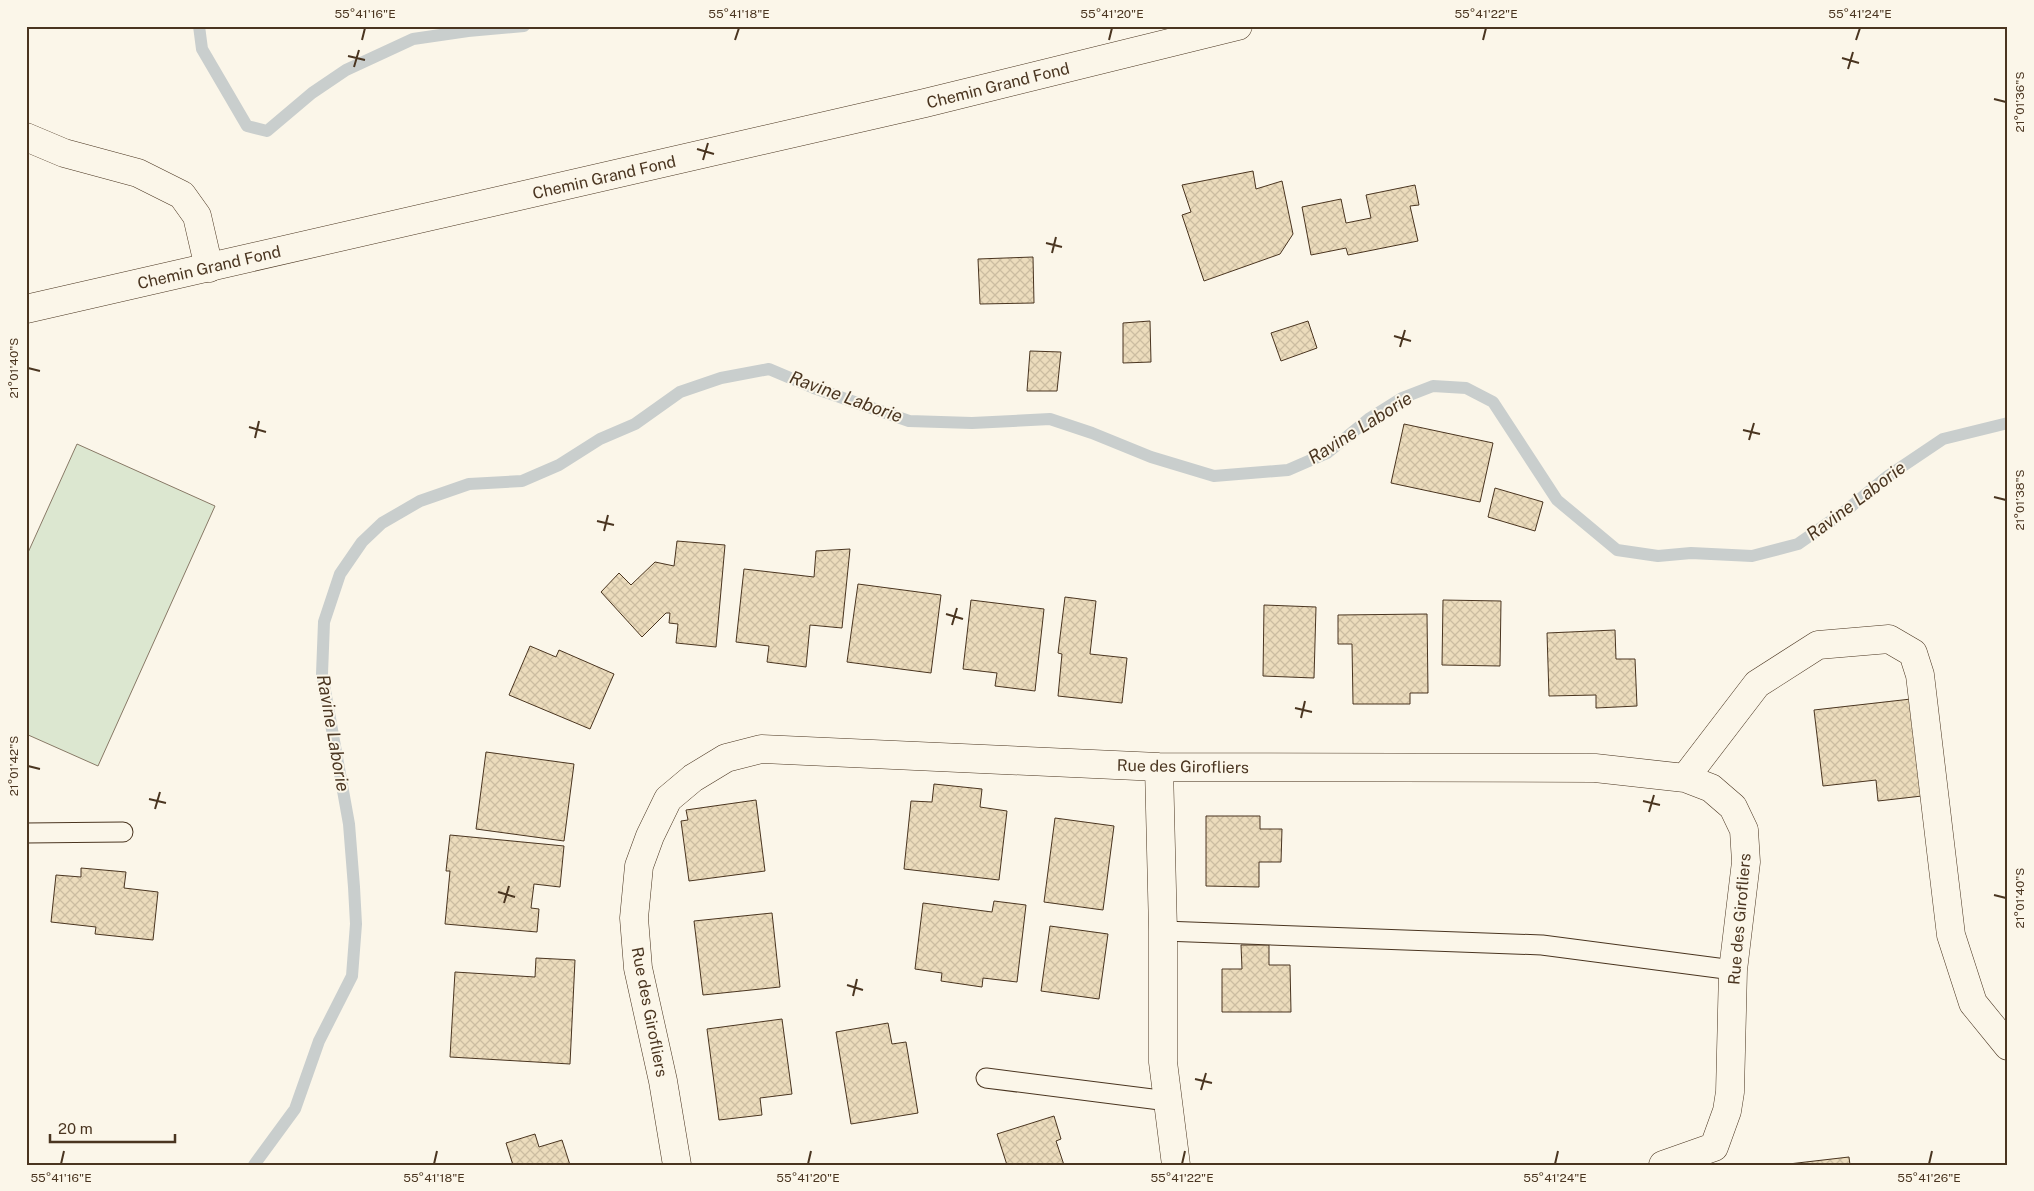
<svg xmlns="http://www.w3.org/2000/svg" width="2034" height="1191" viewBox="0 0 2034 1191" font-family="'Public Sans',sans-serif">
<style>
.green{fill:#dce7d0;stroke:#887966}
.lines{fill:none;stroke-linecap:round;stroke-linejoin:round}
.stream{stroke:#c9cecd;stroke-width:12}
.building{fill:url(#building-cross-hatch);stroke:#4a3520}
.service-casing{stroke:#4a3520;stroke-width:21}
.minor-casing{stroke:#4a3520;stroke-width:29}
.tertiary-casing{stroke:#4a3520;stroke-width:29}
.service{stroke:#fbf6e9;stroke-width:19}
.minor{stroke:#fbf6e9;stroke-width:28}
.tertiary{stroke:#fbf6e9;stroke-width:28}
.ticks{fill:none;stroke:#4a3520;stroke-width:2}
.labels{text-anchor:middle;stroke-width:4;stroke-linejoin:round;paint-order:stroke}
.street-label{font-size:16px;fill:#4a3520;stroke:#fbf6e9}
.water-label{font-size:18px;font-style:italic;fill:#4a3520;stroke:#fbf6e9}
.neatline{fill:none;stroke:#4a3520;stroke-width:2}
.ticks-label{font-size:12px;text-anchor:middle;fill:#4a3520}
</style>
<defs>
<pattern id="building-cross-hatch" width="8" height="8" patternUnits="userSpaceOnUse" patternTransform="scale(1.25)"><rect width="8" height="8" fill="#ecdcbc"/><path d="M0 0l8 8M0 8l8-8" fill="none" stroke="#ccbda1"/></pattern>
</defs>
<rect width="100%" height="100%" fill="#fbf6e9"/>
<path class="green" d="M77 444 215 506 98 766 26 734V557Z"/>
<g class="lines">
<path class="stream" d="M199 26 202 49 247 126 267 131 312 93 346 70 413 39 468 31 524 26
M254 1165 295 1109 319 1041 352 976 356 924 354 887 349 824 322 674 324 622 340 574 362 542 382 523 420 501 469 484 522 481 559 465 600 439 635 424 680 392 721 378 769 369 814 388 909 421 972 423 1050 419 1092 433 1151 457 1214 476 1288 470 1327 453 1370 418 1402 398 1433 386 1466 388 1493 402 1557 500 1617 550 1658 556 1691 553 1752 556 1798 544 1848 509 1888 476 1943 439 2008 423"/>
</g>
<path class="building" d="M1253 171 1256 189 1282 181 1293 234 1280 254 1204 281 1182 215 1191 212 1182 185Z
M1415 185 1419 205 1410 206 1418 241 1348 255 1346 248 1311 255 1302 207 1341 199 1346 223 1371 218 1366 195Z
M1033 257 1034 303 980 304 978 259Z
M1150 321 1151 362 1123 363V323Z
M1308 321 1317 348 1281 361 1271 333Z
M1030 351 1061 352 1057 391H1027Z
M1404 424 1493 443 1480 502 1391 483Z
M1495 488 1543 502 1535 531 1488 517Z
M677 541 725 545 716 647 676 643 678 624 669 623 670 613H666L642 637 601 592 619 573 631 585 655 562 674 566Z
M850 549 842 628 810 625 806 667 767 662 769 646 736 642 744 569 814 577 816 551Z
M858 584 941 595 931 673 847 662Z
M1065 597 1096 601 1090 654 1127 658 1122 703 1058 696 1062 654 1058 653Z
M971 600 1044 609 1035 691 995 686 997 673 963 669Z
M1443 600 1501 601 1500 666 1442 665Z
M1264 605 1316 607 1314 678 1263 676Z
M1427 614 1428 693H1410V704H1353L1352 644H1338V615Z
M1615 630 1616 659H1635L1637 706 1596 708V695L1549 696 1547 633Z
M530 646 556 657 559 650 614 674 590 729 509 695Z
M1911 699 1922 796 1878 801 1876 780 1823 786 1814 710Z
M486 752 574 764 564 841 476 829Z
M934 784 982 789 980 807 1007 811 999 880 904 869 911 801 932 802Z
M756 800 765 871 689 881 681 821 688 820 686 810Z
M1206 816H1260V829H1282L1281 862H1259V887L1206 886Z
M1055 818 1114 826 1103 910 1044 902Z
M450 835 564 846 560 887 534 884 531 908 539 909 537 932 445 924 450 871H446Z
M81 868 126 872 124 888 158 892 153 940 95 934 96 927 51 922 56 875 81 877Z
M994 901 1026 905 1017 982 983 978 982 987 941 981 942 973 915 969 923 903 992 912Z
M772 913 780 987 703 995 694 921Z
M1050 926 1108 934 1099 999 1041 991Z
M1241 945H1269V965H1290L1291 1012H1222V969H1242Z
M536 958 575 960 570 1064 450 1057 455 972 535 977Z
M782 1019 792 1094 760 1098 762 1115 719 1120 707 1029Z
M888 1023 892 1044 906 1042 918 1113 851 1124 836 1032Z
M1054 1116 1061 1139 1056 1141 1064 1165H1007L997 1134Z
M535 1134 539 1147 562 1140 570 1165H513L506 1143Z
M1849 1157 1850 1165H1780Z"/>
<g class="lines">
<g class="service-casing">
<path id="service" d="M26 833 123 832
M1163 931 1542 945 1733 970
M986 1078 1168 1101"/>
</g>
<g class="minor-casing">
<path id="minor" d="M26 137 64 153 138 173 182 195 197 216 209 268
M1159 767 1163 931V1062L1176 1165
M1685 778 1757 684 1818 645 1889 639 1913 653 1920 675 1951 935 1973 1003 2008 1046
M677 1165 663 1081 638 968 634 918 639 866 650 836 668 799 693 778 726 758 761 749 1159 767 1595 768 1685 778 1711 788 1733 807 1744 830 1746 862 1733 970 1730 1092 1727 1111 1714 1147
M1663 1165 1714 1147"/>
</g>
<g class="tertiary-casing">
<path id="tertiary" d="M26 309 925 103 1238 26"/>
</g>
<use href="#service" class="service"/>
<use href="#minor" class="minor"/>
<use href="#tertiary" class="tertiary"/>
</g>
<path class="ticks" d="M362 40 365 28M735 40 739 28M1109 40 1112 28M1483 40 1486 28M1856 40 1860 28M348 56 365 60M1842 58 1859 63M354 67 359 50M1848 69 1853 52M1994 99 2006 102M697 149 714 154M703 160 708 143M1046 243 1062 247M1052 253 1056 237M1394 336 1411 341M1400 347 1405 330M28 368 40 371M249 427 266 432M1743 430 1760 434M255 438 259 421M1749 440 1754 423M1994 497 2006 500M597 521 614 525M604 531 608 515M946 614 963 619M952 625 957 608M1295 708 1312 712M1301 718 1305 701M28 766 40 769M149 799 166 803M1643 801 1660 805M155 809 160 792M1649 812 1654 795M498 892 515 897M1994 895 2006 898M504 903 509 886M847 985 863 990M853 996 857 979M1195 1079 1212 1083M1201 1090 1206 1073M61 1164 64 1151M434 1164 437 1151M808 1164 811 1151M1182 1164 1185 1151M1555 1164 1558 1151M1929 1164 1932 1151"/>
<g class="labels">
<g class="street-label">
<text transform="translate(998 85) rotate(-14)" y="6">Chemin Grand Fond</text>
<text transform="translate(604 177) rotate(-13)" y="6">Chemin Grand Fond</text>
<text transform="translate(209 267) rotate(-13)" y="6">Chemin Grand Fond</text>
<text transform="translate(1183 766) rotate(1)" y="6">Rue des Girofliers</text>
<text transform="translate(1739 919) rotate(-85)" y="6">Rue des Girofliers</text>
<text transform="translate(650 1012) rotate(79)" y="6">Rue des Girofliers</text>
</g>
<g class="water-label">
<text transform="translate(846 397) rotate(20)" y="6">Ravine Laborie</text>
<text transform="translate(1360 428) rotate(-32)" y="6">Ravine Laborie</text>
<text transform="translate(1856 501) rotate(-37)" y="6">Ravine Laborie</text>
<text transform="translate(333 733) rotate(80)" y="6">Ravine Laborie</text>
</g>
</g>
<rect width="2034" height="1191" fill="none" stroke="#fbf6e9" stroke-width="55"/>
<path d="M50 1134v8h125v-8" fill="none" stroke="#4a3520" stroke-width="2.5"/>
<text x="58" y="1134" font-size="15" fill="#4a3520" stroke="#fbf6e9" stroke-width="4" paint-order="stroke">20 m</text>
<rect x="28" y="28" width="1978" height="1136" class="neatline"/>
<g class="ticks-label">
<text x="365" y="18">55°41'16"E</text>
<text x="739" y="18">55°41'18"E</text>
<text x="1112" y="18">55°41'20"E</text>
<text x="1486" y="18">55°41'22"E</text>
<text x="1860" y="18">55°41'24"E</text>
<text transform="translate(2020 102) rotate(-90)" y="4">21°01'36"S</text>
<text transform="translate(14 368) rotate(-90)" y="4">21°01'40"S</text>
<text transform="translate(2020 500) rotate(-90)" y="4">21°01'38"S</text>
<text transform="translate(14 766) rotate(-90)" y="4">21°01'42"S</text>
<text transform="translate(2020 898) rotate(-90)" y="4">21°01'40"S</text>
<text x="61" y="1182">55°41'16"E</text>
<text x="434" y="1182">55°41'18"E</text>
<text x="808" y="1182">55°41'20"E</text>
<text x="1182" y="1182">55°41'22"E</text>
<text x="1555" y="1182">55°41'24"E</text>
<text x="1929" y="1182">55°41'26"E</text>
</g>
</svg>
